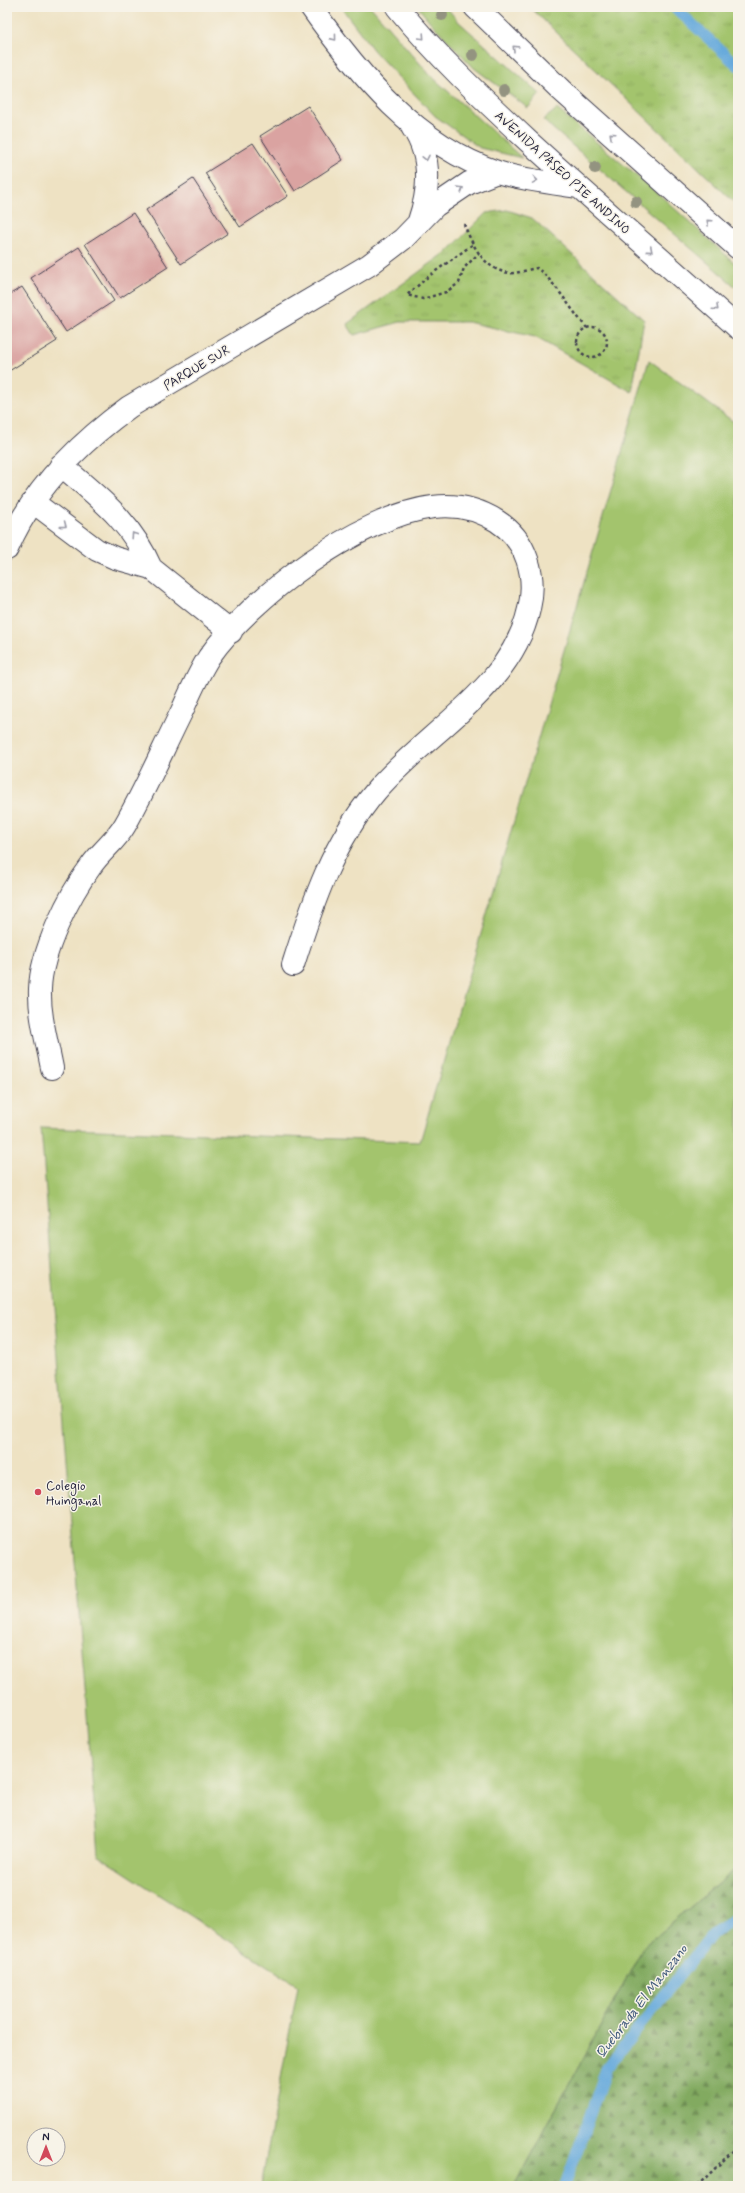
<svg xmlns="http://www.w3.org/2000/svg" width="745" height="2193" viewBox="0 0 745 2193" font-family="Mynerve,sans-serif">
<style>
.grass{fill:#a3c46d;stroke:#627354}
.forest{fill:url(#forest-firs);stroke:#52664e}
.park{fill:url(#park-tufts);stroke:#627354}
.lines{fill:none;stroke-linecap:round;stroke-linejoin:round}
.stream{stroke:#67aadc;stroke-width:11}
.building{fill:#daa3a1}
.minor-casing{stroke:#413f4f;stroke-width:24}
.path{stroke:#413f4f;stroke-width:2.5;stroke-dasharray:3 3;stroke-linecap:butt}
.minor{stroke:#fff;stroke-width:22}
.tree{fill:#939380}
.oneway{stroke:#9c9ca7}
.poi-dot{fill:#d1495b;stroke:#f7f3e8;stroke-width:1.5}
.labels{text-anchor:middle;stroke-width:3;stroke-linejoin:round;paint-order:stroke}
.street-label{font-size:13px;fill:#22223b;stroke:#f7f3e8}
.poi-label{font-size:13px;fill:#22223b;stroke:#f7f3e8;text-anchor:start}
.water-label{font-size:14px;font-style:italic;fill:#3e587b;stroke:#f7f3e8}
</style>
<defs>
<pattern id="forest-firs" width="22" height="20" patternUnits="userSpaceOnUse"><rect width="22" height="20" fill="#82aa60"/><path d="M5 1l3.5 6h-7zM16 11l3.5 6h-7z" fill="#6a8a50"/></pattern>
<pattern id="park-tufts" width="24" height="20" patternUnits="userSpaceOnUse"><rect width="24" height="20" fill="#a3c46d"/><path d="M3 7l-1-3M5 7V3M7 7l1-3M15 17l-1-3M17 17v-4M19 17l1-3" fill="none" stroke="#8ca85f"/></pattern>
</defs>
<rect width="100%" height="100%" fill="#f7f3e8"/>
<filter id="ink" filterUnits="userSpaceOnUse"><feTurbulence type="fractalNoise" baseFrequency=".025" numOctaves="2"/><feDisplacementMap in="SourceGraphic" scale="8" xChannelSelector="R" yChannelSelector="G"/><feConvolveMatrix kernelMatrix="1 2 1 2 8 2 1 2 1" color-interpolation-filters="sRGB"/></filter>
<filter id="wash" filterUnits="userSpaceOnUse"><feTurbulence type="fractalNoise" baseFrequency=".012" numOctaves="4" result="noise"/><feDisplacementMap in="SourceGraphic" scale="16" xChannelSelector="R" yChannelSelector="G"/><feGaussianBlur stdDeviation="0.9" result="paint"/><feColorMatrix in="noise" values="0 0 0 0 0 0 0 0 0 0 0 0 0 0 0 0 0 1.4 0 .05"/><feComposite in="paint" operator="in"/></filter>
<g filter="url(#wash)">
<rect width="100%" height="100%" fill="#eee2c3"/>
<path class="grass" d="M341 7H371L430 75 522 158 480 148 435 116 374 51Z
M418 7H446L459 22 540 94 528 108 474 68 431 23Z
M557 109 662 197 738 266V289L543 120Z
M649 360 738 425V1867L644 1946 514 2186H261L298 1986 98 1855 41 1128 420 1142Z"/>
<path class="forest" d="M738 1867V2186H514L644 1946Z"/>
<path class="park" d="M530 7H738V206Z
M507 210 532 218 644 320 632 392 535 337 468 322H400L354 335 347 324 448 251 486 213Z"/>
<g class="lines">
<path class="stream" d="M674 7 738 66
M565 2186 606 2069 713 1933 738 1918"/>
</g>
<g id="blocks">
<path class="building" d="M308 106 343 160 295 191 260 136Z
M253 143 288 196 240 227 205 173Z
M193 179 228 233 181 264 146 210Z
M133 213 168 267 120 298 85 244Z
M79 247 114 301 66 332 31 278Z
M22 287 57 341 9 371 7 369V296Z"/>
</g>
</g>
<g filter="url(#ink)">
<use href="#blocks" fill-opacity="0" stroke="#413f4f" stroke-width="1"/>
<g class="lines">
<g class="minor-casing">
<path id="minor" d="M311 7C358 74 416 145 497 172 523 180 551 183 578 187
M397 7C437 56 482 98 528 141 597 204 668 265 738 328
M475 7 561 90 738 248
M412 127C432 156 430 189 419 221
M61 465C100 499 130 520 151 568
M33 502 97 550 115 558 151 568 231 632
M7 549C32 490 78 444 129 407L369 265 403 239 435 206 469 183 497 172
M52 1068C47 1042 39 1015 40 989 41 952 69 895 91 866 101 851 116 841 125 825 146 788 163 749 182 711 190 693 198 674 209 657 251 597 359 516 433 507 456 504 478 509 497 521 527 540 537 576 529 609 512 688 426 732 376 791 333 842 313 902 293 965"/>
</g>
<path class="path" d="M464 224C472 244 484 270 509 273 517 274 529 269 537 268 557 284 570 309 587 328
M472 245 429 276 407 295 423 299 446 292 459 283 464 268 479 253
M577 342a15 15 0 1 1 30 0a15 15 0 1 1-30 0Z
M697 2186 738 2146"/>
<use href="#minor" class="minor"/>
</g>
<g class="tree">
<circle cx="442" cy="15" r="6"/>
<circle cx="473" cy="55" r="6"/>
<circle cx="504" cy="90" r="6"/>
<circle cx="595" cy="168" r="6"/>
<circle cx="636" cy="202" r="6"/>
</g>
<defs><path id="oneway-chevron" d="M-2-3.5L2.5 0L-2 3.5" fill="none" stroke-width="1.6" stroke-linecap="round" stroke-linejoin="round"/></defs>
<g class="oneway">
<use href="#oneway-chevron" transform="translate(422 37) rotate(47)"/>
<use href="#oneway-chevron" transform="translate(334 38) rotate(51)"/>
<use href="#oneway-chevron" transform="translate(515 48) rotate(-136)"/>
<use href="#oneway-chevron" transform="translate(612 135) rotate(-138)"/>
<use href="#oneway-chevron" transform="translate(426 158) rotate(78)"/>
<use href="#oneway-chevron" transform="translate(535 180) rotate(9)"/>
<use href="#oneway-chevron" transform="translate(461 189) rotate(-32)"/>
<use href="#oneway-chevron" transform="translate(709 222) rotate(-138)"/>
<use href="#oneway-chevron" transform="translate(650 250) rotate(41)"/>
<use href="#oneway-chevron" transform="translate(716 308) rotate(42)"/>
<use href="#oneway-chevron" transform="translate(64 525) rotate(37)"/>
<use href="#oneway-chevron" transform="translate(134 535) rotate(-123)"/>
</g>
</g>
<circle class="poi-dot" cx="38" cy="1492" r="4"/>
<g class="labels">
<g class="street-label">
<text transform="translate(563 172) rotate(42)" y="5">AVENIDA PASEO PIE ANDINO</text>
<text transform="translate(196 367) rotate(-31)" y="5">PARQUE SUR</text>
</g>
<g class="poi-label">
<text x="46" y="1490">Colegio<tspan x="46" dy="15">Huinganal</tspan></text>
</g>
<g class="water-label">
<text transform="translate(641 2001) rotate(-52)" y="5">Quebrada El Manzano</text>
</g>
</g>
<rect width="745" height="2193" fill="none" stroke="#f7f3e8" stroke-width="24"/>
<g transform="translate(46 2147)"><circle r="19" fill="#f7f3e8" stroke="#a29fa3"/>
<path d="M0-3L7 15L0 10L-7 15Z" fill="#d1495b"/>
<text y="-6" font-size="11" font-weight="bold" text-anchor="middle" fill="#22223b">N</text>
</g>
</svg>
